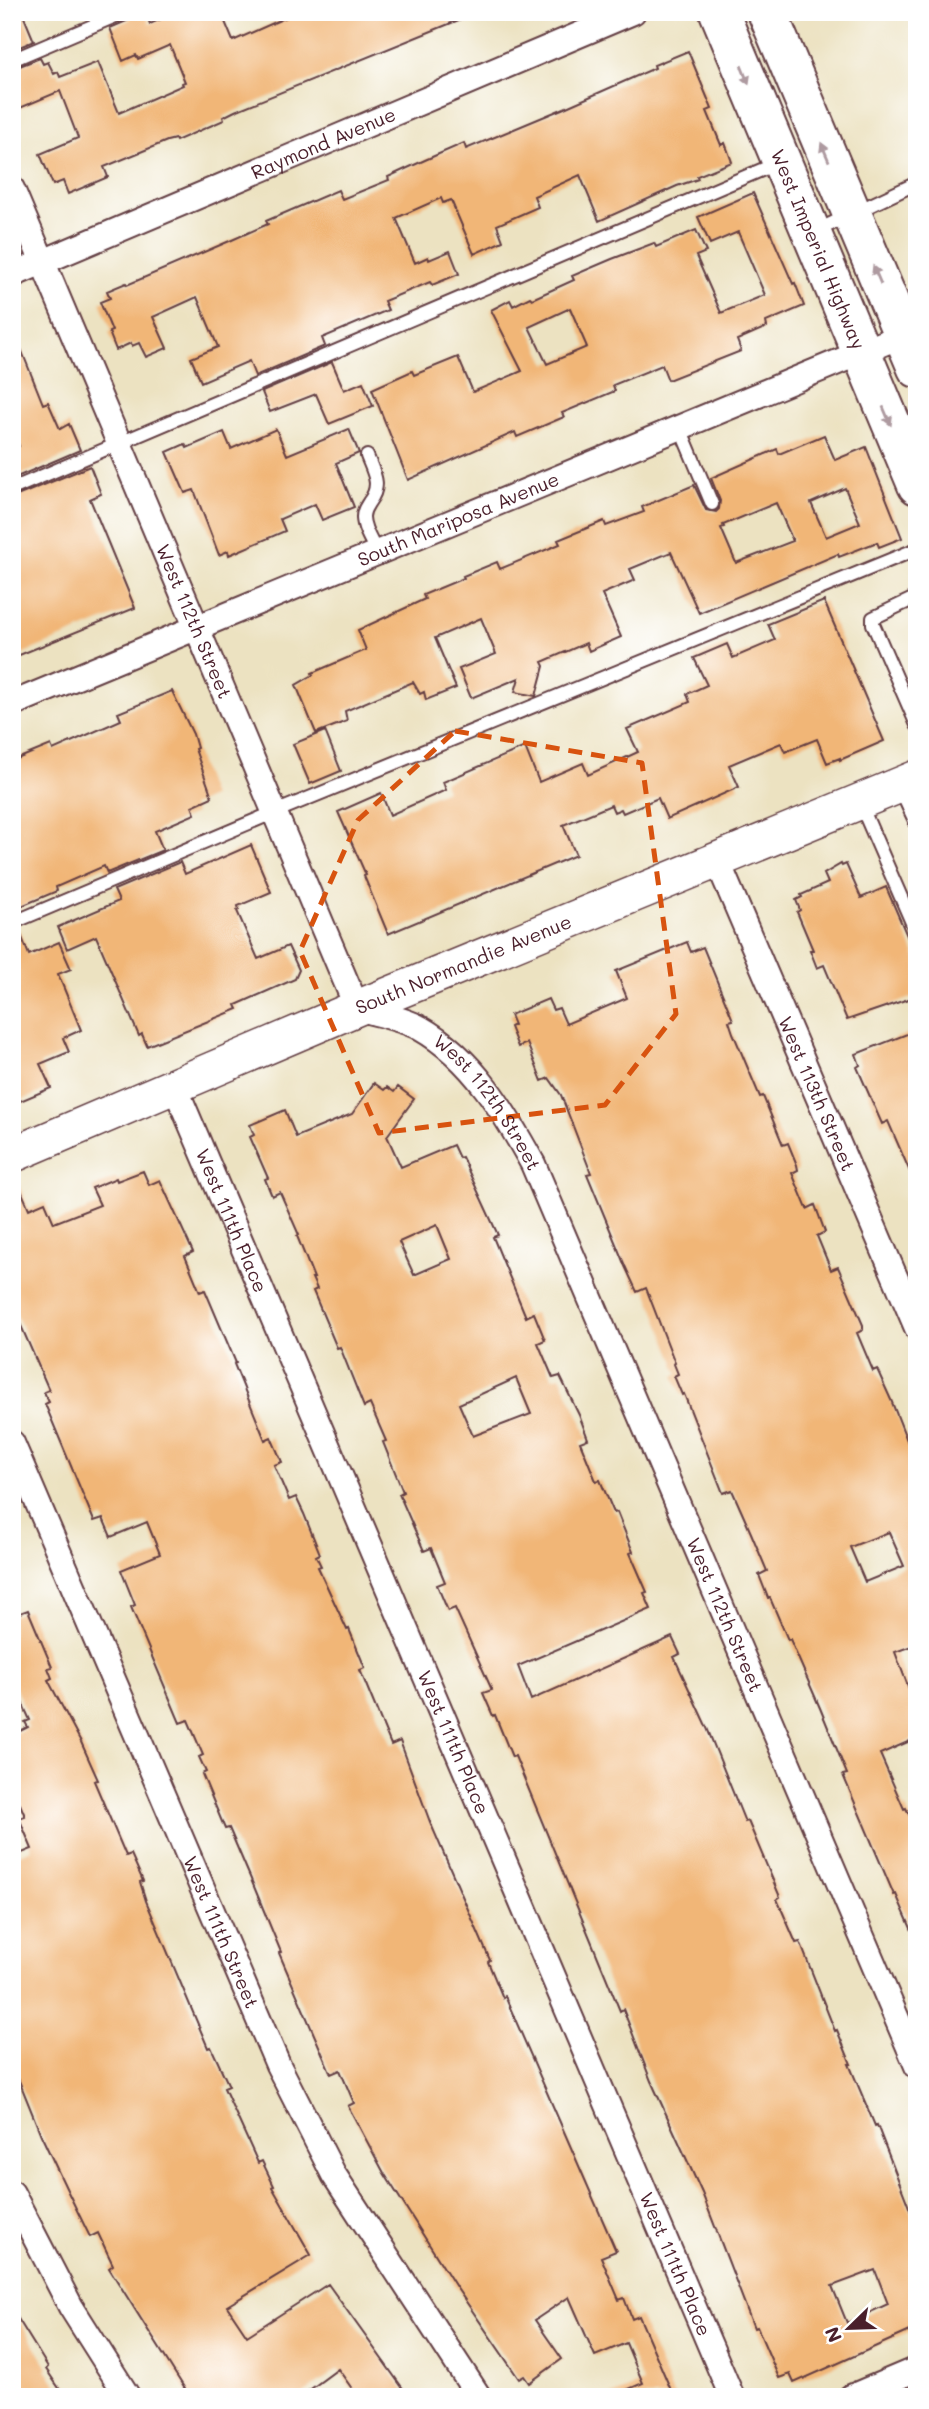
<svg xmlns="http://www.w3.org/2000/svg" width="929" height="2409" viewBox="0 0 929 2409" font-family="Mali,sans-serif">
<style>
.building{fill:#f1b677;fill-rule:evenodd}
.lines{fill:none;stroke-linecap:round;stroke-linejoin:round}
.lane-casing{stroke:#623c42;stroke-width:16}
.street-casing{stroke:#623c42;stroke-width:28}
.secondary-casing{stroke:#623c42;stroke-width:38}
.primary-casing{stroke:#623c42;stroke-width:42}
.lane{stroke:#fff;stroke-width:12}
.street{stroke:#fff;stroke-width:24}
.secondary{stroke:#fff;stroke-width:35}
.primary{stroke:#fff;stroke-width:38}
.oneway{fill:#ae9aa0}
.marked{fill:none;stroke:#d8530f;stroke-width:5;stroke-dasharray:14 9;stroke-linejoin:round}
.labels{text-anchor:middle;stroke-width:6;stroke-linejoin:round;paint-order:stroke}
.street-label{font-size:19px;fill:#4a1f2b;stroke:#fff}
</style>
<rect width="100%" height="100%" fill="#fff"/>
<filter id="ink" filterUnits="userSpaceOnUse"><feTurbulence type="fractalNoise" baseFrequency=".0143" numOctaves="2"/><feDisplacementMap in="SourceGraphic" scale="14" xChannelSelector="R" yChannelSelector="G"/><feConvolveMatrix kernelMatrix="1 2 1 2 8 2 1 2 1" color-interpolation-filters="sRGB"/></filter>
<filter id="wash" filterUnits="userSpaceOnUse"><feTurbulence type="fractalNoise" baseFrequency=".00686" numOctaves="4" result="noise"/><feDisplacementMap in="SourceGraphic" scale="28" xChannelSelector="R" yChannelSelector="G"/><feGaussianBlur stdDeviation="1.57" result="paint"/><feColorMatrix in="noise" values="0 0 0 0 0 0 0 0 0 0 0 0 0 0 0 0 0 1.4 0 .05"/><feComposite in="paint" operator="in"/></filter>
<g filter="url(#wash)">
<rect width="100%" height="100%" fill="#ece2c1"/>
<g id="blocks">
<path class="building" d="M12 12H22L34 41 12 50Z
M134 12H145L150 24 177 12H221L233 41 298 12 476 13 235 111 223 117 224 120 176 141 175 139 167 141 104 167 108 177 68 194 63 181 53 185 40 154 78 138 60 91 20 108 12 89V69L40 58 43 64 48 62 54 74 58 72 60 77 98 62 119 113 183 85 182 83 185 82 170 45 138 59 136 55 123 61 110 28 129 20Z
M688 51 712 109 707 111 721 145 725 143 732 162 697 176 698 179 677 186 599 221 580 175 534 196 538 207 497 225 503 241 474 254 451 200 443 203 441 198 396 218 415 263 428 257 429 260 450 251 459 274 432 285 430 282 384 301 388 310 322 338 325 346 255 376 249 361 201 382 191 358 218 347 197 297 153 317 167 348 146 357 139 343 132 346 131 343 116 350 109 332 112 331 100 302 110 298 107 291 126 283 127 285 232 240 268 224 266 221 338 190 342 199 389 180 388 177 425 160 464 143 466 149 562 109 655 68 654 65Z
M753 193 793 284 795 283 804 306 766 322 767 327 737 340 741 351 668 380 662 365 613 385 615 391 562 413 564 417 517 437 515 432 408 480 372 389 412 371 414 375 458 357 473 392 522 371 491 310 510 300 513 306 530 297 532 299 574 280 572 276 612 259 654 243 656 247 696 230 706 252 696 256 721 313 765 295 738 232 710 244 698 217ZM570 308 587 347 547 364 529 327Z
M13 329 43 404 48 402 60 429 69 424 80 450 12 479V449L19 446 12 430Z
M332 362 344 390 363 382 373 406 329 424 316 394 270 412 262 392Z
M276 429 287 455 349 429 359 453 336 463 354 507 322 520 315 504 280 519 285 531 229 555 228 551 219 555 194 490 185 493 167 452 185 444 187 448 224 432 231 449Z
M824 435 835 460 866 447 902 538 879 547 877 542 839 557 838 554 699 613 671 552 630 569 635 580 602 594 621 637 589 651 586 643 542 662 544 666 536 696 515 692 519 678 471 698 459 669 496 654 481 618 435 638 456 688 426 700 424 692 420 694 413 682 345 711 347 721 316 733 296 685 313 675 312 673 366 650 358 630 425 599 423 595 464 578 463 576 497 562 500 569 560 544 558 540 592 526 604 521 606 526 644 512 642 507 694 485 706 510 716 512 719 509 720 501 711 478 777 449 779 454ZM845 488 860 523 826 537 811 503ZM776 503 793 541 736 563 721 528 724 527 723 525Z
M90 466 101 494 90 499 135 608 12 658V498Z
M824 601 884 741 840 760V758L827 763 817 739 785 752 781 743 729 765 739 787 667 819 658 798 623 813 621 809 614 812 611 805 563 825 576 855 388 934 364 876 366 875 338 812 381 793 390 815 446 790 443 782 525 747 539 782 583 763 588 775 638 752 627 729 690 702 687 694 707 685 694 658 727 644 733 658 775 640 768 624Z
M172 691 193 734 197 748 195 749 212 797 192 806 195 814 155 831 163 850 107 873 104 866 56 887 57 891 12 910V761L51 745 53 750 121 720 118 713Z
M325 731 341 771 310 784 293 744Z
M251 845 271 892 238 906 239 910 237 911 258 959 288 946 299 970 295 979 236 1005 238 1009 147 1046 142 1034 139 1036 96 936 67 949 58 927 119 901 114 890 180 862 185 874Z
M841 864 842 866 846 864 861 898 886 887 917 959V996L847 1020 824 965 817 968 810 950H813L797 912 800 910 796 900 802 897 801 895 828 883 824 874Z
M19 930 29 955 59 942 71 969 58 974 81 1030 63 1038 69 1052 40 1064 51 1088 18 1102 12 1088V932Z
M687 942 691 952 703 947 733 1020 729 1021 733 1033 760 1097 763 1096 783 1145 788 1143 797 1165 798 1170 792 1173 807 1209 815 1205 825 1232 817 1236 831 1270 838 1267 863 1325V1330L857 1333 873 1371 877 1369 891 1400 917 1466V1644L895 1652 917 1710V1738L880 1754 904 1809 906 1808 917 1831V1942L896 1894 894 1895 843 1775 847 1774 820 1708 790 1639 788 1640 770 1598H768L759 1575 767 1571 751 1533 732 1490 723 1493 684 1394 682 1395 674 1376 678 1374 674 1364 675 1363 646 1288 637 1292 625 1266 587 1174 591 1173 561 1095 549 1078 542 1081 527 1043 518 1047 510 1027 514 1025 510 1015 548 999 553 1010 559 1008 566 1024 627 998 616 971ZM889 1532 904 1566 865 1582 850 1547Z
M912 1032 917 1045V1188L888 1121 882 1124 857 1067 860 1065 856 1054Z
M374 1083 384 1090 387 1087 394 1092 398 1087 414 1099 387 1136 401 1167 453 1145 459 1158 462 1157 498 1235 493 1237 526 1317 534 1313 545 1340 538 1343 553 1378 560 1376 579 1415 588 1439 580 1442 596 1481 600 1480 614 1513 617 1512 633 1552 630 1553 647 1592 644 1593 651 1609 518 1666 531 1700 672 1637 680 1654 674 1657 707 1728 745 1822 748 1821 780 1897 777 1899 796 1943 800 1942 835 2031 837 2030 851 2064H849L875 2126 877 2125 917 2228V2328L794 2383 790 2374 779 2378 757 2327 754 2328 702 2193 651 2081 623 2009 620 2011 515 1756 512 1757 495 1715 493 1716 483 1693 492 1690 455 1608 448 1611 437 1585 445 1582 431 1548 424 1551 399 1494 403 1492 383 1442 386 1441 370 1404 364 1407 340 1347 337 1348 313 1291 317 1289 312 1278H314L297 1236 299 1235 280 1192 272 1196 265 1179 268 1178 250 1137 254 1135 250 1125 285 1110 296 1137 352 1114ZM437 1225 451 1259 414 1275 399 1242ZM516 1378 531 1414 473 1436 459 1404ZM875 2270 888 2304 847 2323 832 2286Z
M143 1171 149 1185 160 1180 193 1252 185 1256 200 1292 205 1290 236 1363 234 1364 265 1440 271 1437 282 1462 274 1465 289 1500 296 1497 304 1514 320 1554 316 1556 321 1566 318 1567 347 1630 349 1629 365 1668 360 1670 391 1745 400 1741 430 1822 490 1960 488 1962 503 1998 505 1996 616 2251 601 2257 619 2300 624 2298 632 2319 639 2316 674 2397H610L643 2383 626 2343 595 2356 569 2297 535 2320 562 2359 529 2383 524 2376 519 2379 456 2287 384 2173 348 2106 354 2103 340 2070 331 2074 279 1953 281 1952 250 1877 229 1828 225 1829 202 1774 206 1772 199 1757 203 1755 188 1720 180 1723 131 1607 135 1605 121 1570 160 1554 147 1522 111 1537 103 1518 94 1521 45 1404 49 1402 44 1392 49 1390 12 1305V1175L14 1174 29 1209 45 1202 54 1223 100 1205 92 1188 116 1178 117 1181Z
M28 1610 52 1667 48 1668 52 1678 48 1680 81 1742 98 1780 94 1781 126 1856 131 1854 143 1881 140 1882 146 1901 208 2048 211 2047 229 2086 224 2088 258 2163 262 2161 274 2186 272 2187 311 2255 227 2306 247 2336 328 2284 409 2397H358L338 2369 300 2397H190L109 2268 113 2265 98 2233 90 2237 67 2190 41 2135 12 2063V1857L32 1849 19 1818 25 1816 12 1785V1735L28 1727 25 1722 30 1720 12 1681V1616Z
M12 2309 48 2367 46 2369 65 2397H12Z"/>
</g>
</g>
<g filter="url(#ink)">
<use href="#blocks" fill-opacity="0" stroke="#623c42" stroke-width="2"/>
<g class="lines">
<g class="lane-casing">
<path id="lane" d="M12 60 125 12
M816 231 917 183
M680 428 712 504
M367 456C374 474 382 485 369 502 366 507 363 510 363 517 363 529 372 542 377 553
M12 489 778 163
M917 597 873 618V624L917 725
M900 789 917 825
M860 803 917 934
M12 923 275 812 917 549"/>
</g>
<g class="street-casing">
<g id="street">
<path id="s1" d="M12 189 357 1008C377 1014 402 1018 420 1028 473 1058 505 1113 533 1164L917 2066"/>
<path id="s2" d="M12 275 633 12"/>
<path id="s3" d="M12 704 903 335"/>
<path id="s4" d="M717 860 917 1328"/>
<path id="s5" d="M175 1087 732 2397"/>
<path id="s6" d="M12 1443 278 2065 334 2175 479 2397"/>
<path d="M12 2193 71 2307 128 2397"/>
<path d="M851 2397 917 2369"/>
</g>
</g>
<g class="secondary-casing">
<g id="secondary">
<path id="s7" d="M12 1155 357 1008 917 778"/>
</g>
</g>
<g class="primary-casing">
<g id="primary">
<path id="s8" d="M719 12 917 485"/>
<path d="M767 12 917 368"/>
</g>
</g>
<use href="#lane" class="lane"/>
<use href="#street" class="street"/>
<use href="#secondary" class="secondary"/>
<use href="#primary" class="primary"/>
</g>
<defs><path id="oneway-solid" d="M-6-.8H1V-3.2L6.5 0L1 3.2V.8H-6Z" transform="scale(1.75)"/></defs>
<g class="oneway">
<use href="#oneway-solid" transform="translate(745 75) rotate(68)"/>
<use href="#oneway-solid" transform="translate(825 152) rotate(-113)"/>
<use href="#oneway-solid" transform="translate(877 275) rotate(-113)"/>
<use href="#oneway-solid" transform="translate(887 416) rotate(67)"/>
</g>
</g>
<path class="marked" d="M455 731 642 763 676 1014 605 1105 379 1133 300 951 358 820Z"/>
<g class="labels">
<g class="street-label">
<text dy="7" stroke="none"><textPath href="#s2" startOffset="338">Raymond Avenue</textPath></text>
<text dy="7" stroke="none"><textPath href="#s8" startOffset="257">West Imperial Highway</textPath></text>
<text dy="7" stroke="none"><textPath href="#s3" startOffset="483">South Mariposa Avenue</textPath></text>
<text dy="7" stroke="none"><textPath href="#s1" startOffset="469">West 112th Street</textPath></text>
<text dy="7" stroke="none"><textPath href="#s7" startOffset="490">South Normandie Avenue</textPath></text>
<text dy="7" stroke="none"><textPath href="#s4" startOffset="254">West 113th Street</textPath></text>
<text dy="7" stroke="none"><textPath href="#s1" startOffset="1057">West 112th Street</textPath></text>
<text dy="7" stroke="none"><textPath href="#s5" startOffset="145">West 111th Place</textPath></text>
<text dy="7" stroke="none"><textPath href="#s1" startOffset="1624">West 112th Street</textPath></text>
<text dy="7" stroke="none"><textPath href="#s5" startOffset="712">West 111th Place</textPath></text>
<text dy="7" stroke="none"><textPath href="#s6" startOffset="532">West 111th Street</textPath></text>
<text dy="7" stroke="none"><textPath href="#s5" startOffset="1279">West 111th Place</textPath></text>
</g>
</g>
<rect width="929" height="2409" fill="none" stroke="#fff" stroke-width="42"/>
<g transform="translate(849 2328) rotate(247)" stroke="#ffffff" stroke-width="5" paint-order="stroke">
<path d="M0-5L12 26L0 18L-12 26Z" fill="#4a1f2b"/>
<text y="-10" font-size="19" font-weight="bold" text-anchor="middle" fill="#4a1f2b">N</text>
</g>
</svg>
